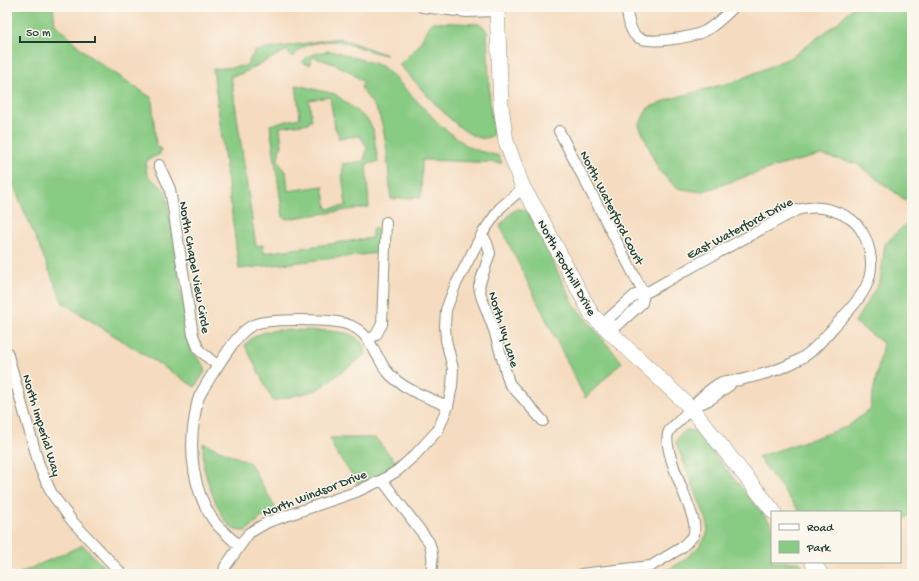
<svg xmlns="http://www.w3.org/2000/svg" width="919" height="581" viewBox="0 0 919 581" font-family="'Gochi Hand',sans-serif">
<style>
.green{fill:#88cb83;stroke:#54845c;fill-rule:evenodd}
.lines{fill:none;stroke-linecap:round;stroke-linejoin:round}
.street-casing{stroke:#8a8c7a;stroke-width:12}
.secondary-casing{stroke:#8a8c7a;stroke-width:16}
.street{stroke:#fff;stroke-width:10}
.secondary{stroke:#fff;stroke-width:15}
.labels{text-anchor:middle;stroke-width:3;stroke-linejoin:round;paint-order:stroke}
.street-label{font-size:13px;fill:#1f3d34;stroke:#fbf7ec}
</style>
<rect width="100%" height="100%" fill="#fbf7ec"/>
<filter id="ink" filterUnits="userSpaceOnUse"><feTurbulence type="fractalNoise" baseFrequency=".025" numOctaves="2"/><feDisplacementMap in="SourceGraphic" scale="8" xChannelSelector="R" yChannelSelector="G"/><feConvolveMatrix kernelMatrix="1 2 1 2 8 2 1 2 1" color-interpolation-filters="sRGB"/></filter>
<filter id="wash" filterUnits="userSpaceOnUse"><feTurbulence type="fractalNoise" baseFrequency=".012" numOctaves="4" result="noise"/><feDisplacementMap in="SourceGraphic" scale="16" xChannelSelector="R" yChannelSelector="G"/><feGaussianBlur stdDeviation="0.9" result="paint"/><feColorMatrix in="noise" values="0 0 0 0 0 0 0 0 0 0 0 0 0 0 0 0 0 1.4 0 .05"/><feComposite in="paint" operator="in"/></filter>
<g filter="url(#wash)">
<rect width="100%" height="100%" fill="#f5dbbf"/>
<path class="green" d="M7 7H53L55 24 89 56 152 98 156 146 161 149 160 154 147 160C142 182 157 178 166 193L188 338 192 352 205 367V371L195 387 63 303 10 177 7 139Z
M853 7H912V205L857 164 821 155 774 167 701 192 677 188 659 171 639 125 648 108 670 99 736 81 792 57 837 23Z
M432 22 478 24 483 26 487 32 490 106 494 135C489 137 485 139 480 138 457 134 418 83 400 66V64L419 45 429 25Z
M339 38 387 55C371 53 357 46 342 42 332 39 306 43 299 50 296 52 295 55 293 57L291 56 287 50 241 74 231 76 256 246 263 245 264 253 372 238V229H377L378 233V253L239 269 213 69 246 66 255 51Z
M328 51 337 52 382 66 393 76 441 126 457 138 467 146 479 151 499 156 502 163 422 160 421 197 391 199C388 173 388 139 379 115 375 105 367 98 362 89L361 87 364 83 349 71 334 64 313 57 309 65 302 62C309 54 318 53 328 51Z
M296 85 335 94 368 120 373 130 378 162 366 164 369 207 286 219 283 217 270 125 300 118ZM330 97 335 128 339 135 338 138 360 136 367 147 364 161 342 164 343 167 342 174 346 206 327 209 323 186 288 191 286 171H284L278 160 280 148 282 147 280 127 309 123V120H312L309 100Z
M517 209 527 210 574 305 622 362 585 398 500 226 512 212Z
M912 218V513L900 522V512H800L758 457 847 427 870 409 883 343 855 322 880 281 885 244Z
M277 330C294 331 342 328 355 337 362 341 364 346 366 354L317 390 273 401 245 345C255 334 262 332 277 330Z
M686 430 695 431 772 525V562H800L808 574H656C673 570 704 549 708 530 708 527 707 524 707 521L676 443 678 437Z
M330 438H375L396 462 375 477 358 484 334 449Z
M203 443 250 463 277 511 261 518 246 531C243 531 239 531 236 530 222 526 207 482 204 468 203 460 203 452 203 443Z
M83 545 110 574H18Z"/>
</g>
<g filter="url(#ink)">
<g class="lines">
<g class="street-casing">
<path id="street" d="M422 7 467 12 497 11
M626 7C628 16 629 30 636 36 646 46 693 37 705 31 714 26 727 14 734 7
M559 131 644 294
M159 165 170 189 193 335 199 350 218 366
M482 234 487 243 490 253 479 286 481 296 494 330 509 383 543 421
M607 329 619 324 642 303 644 294
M369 339 376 335 382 324 386 222
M7 352 40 468 52 494 72 521 122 574
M698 405 711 399 730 385
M382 480 429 542C433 553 434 563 430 574
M239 546C232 539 224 532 217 525 193 495 188 451 195 415 196 409 197 402 199 397 205 385 214 372 221 361 230 348 239 332 253 325 266 318 321 320 337 322 361 325 368 338 378 357 381 361 383 367 386 370 401 389 426 397 448 406
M223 574 225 567 249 533 268 522 356 492 382 480 397 471 415 455 438 430 448 406 452 386 453 369 446 340 445 326 446 310 455 286 482 234 500 208 523 188
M581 574 651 566 681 548 694 535C694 531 695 527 694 523 691 504 660 447 669 431 672 427 676 424 680 420 691 408 707 389 722 382 727 380 735 381 740 380 761 375 781 370 800 359 813 352 823 339 833 328 856 302 880 283 868 245 865 235 858 223 849 218 833 208 815 205 797 210L706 259 644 294 635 295 609 318 607 329"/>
</g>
<g class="secondary-casing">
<path id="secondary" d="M497 7 501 106 506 141 523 188 537 211 592 315 691 408 774 512
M812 562 821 574"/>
</g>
<use href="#street" class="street"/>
<use href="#secondary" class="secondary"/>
</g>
</g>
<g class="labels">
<g class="street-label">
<text transform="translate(613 207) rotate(63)" y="5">North Waterford Court</text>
<text transform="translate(739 227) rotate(-28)" y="5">East Waterford Drive</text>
<text transform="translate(196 267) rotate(80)" y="5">North Chapel View Circle</text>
<text transform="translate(568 267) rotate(61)" y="5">North Foothill Drive</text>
<text transform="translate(505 329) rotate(73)" y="5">North Ivy Lane</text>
<text transform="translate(43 425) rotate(73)" y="5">North Imperial Way</text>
<text transform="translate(314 492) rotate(-21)" y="5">North Windsor Drive</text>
</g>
</g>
<rect width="919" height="581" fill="none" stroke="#fbf7ec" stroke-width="24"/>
<rect x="771" y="511" width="130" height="52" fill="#fbf7ec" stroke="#a3ada2"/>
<rect x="779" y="524" width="20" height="6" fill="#ffffff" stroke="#a3ada2"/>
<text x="807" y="531" font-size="12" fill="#1f3d34">Road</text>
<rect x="779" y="541" width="20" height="12" fill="#88cb83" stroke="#a3ada2"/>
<text x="807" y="551" font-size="12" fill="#1f3d34">Park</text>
<path d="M20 36v6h75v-6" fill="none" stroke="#1f3d34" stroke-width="2"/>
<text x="26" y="36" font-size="12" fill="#1f3d34" stroke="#fbf7ec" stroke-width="3" paint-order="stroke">50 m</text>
</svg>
